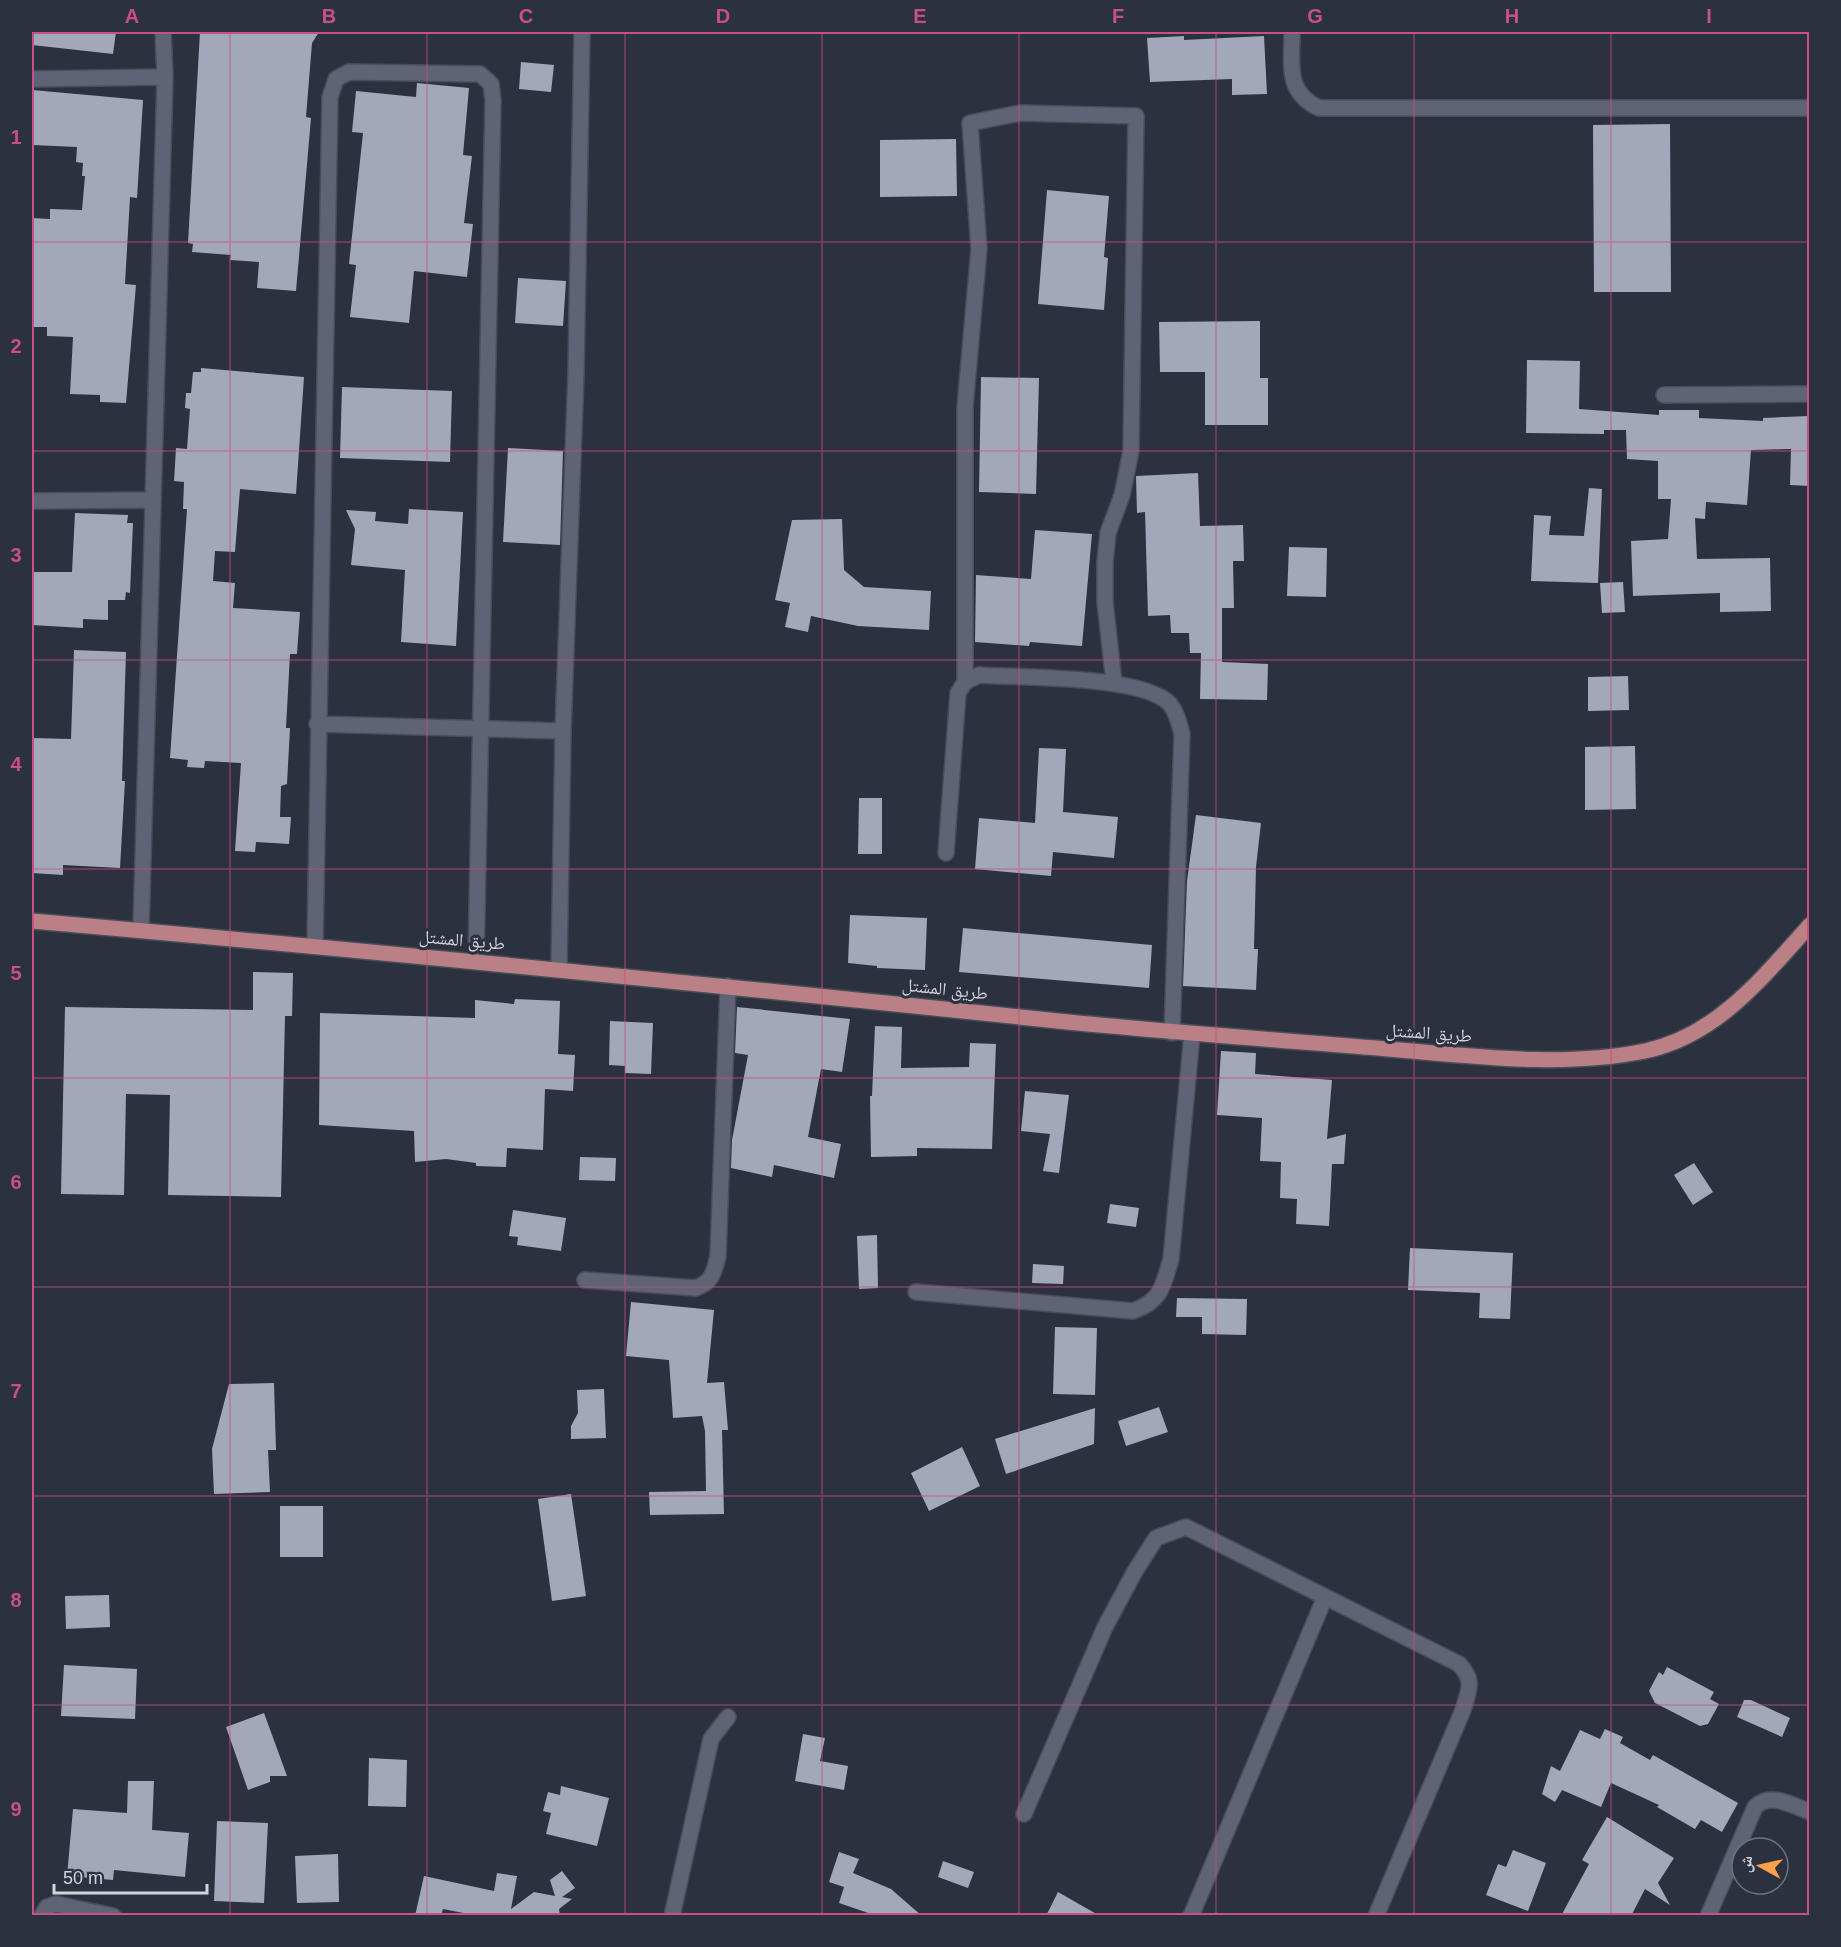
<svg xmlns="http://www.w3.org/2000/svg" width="1841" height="1947" viewBox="0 0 1841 1947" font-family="Helvetica,'Noto Naskh Arabic',sans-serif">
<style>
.building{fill:#a1a8ba}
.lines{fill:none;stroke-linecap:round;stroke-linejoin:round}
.street-casing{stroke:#494d5a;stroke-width:18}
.primary-casing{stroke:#494d5a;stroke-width:18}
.street{stroke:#5e6475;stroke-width:15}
.primary{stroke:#ba8085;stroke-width:15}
.grid{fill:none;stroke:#c65182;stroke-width:1.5;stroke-opacity:0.55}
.labels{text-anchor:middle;stroke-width:6;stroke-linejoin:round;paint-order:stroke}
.street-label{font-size:18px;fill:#d1d5de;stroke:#2b313f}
.neatline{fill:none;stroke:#c65182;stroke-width:2}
.grid-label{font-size:20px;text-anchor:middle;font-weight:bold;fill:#c65182}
</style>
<rect width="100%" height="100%" fill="#2b313f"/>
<path class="building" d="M32 32H116L113 54 32 45Z
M200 32H319L312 43 306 117 311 118 296 291 257 288 259 262 230 260 231 255 192 252 193 244 188 243Z
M1184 36V40L1264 36 1267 94 1232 95V79L1150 82 1147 38Z
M521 62 554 65 551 92 519 89Z
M417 83 469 88 463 155 472 156 464 223 473 224 467 277 414 271 409 323 350 317 356 265 349 264 363 133 352 132 356 91 416 97Z
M32 90 143 100 137 198 130 197 125 284 136 285 126 403 100 402V395L70 394 73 337 47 336V327H32V218L50 219V209L82 210 85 176H82L83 163 76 162 77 147 32 145Z
M1670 124 1671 292H1594L1593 125Z
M956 139 957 196 880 197V140Z
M1047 190 1109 196 1104 257 1108 258 1104 310 1038 304Z
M518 278 566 281 563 326 515 323Z
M1260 321V378H1268V425H1205V372H1160L1159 322Z
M1527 360 1580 361 1579 409 1659 415V410H1699V418L1763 421V418L1809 416V486L1790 485 1791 449 1751 450 1747 505 1706 502 1705 519 1695 518 1697 559 1770 558 1771 611 1720 612V593L1633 596 1631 541 1668 539 1671 499H1658V461L1627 459 1626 430H1604V434L1526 433Z
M201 368 304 377 296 494 240 489 235 552 215 551 213 581 235 583 233 608 300 612 297 654H290L286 728H290L287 784 281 786 280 817H291L289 844 256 842 255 852 235 851 241 763 205 761 204 768 187 767 188 760 170 758 187 509H183L184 482 174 481 176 448 187 449 190 409 185 408 186 393H191L193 372H201Z
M981 377 1039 378 1036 494 979 492Z
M342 387 452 391 450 462 340 458Z
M508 448 563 451 560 545 503 542Z
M1198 473 1200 526 1243 525 1244 561H1233L1234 608H1222V662L1268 664 1267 700 1200 699 1201 653H1190L1189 633H1171L1170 615 1148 616 1145 512 1137 513 1136 476Z
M1589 488 1602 489 1598 583 1531 581 1534 515 1551 516 1549 535 1584 536Z
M409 509 463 512 456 646 401 642 405 570 351 565 355 529 346 510 376 512 375 521 408 524Z
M75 513 128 515 127 523H133L130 593 126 592 125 600H108V620L83 619V628L32 625V572H72Z
M842 519 844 570 864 587 931 591 929 630 858 626 811 616 808 632 785 627 790 603 775 600 792 520Z
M1035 530 1092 534 1082 646 1030 642 1029 646 975 642 976 575 1031 579Z
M1289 547 1327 548 1326 597 1287 596Z
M1623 582 1625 612 1602 613 1600 583Z
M74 650 126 652 122 781H125L120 868 63 865V875L32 873V738L71 739Z
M1628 676 1629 710 1588 711V677Z
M1635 746 1636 809 1585 810V747Z
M1039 748 1066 749 1063 812 1118 817 1114 858 1053 852 1051 876 975 869 979 818 1035 823Z
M859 798H882V854H858Z
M1196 815 1261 823 1256 867 1254 949H1258L1256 990 1183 986 1187 881Z
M850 915 927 918 925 970 877 968V966L848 963Z
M963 928 1152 945 1149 988 959 972Z
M253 972 293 973 292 1016H285L281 1197 168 1195 170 1095 126 1094 124 1195 61 1194 65 1007 253 1010Z
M515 999 560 1001 558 1054 575 1055 573 1091 545 1089 543 1150 507 1148 506 1167 476 1166V1163L446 1159 415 1162 414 1131 319 1125 320 1013 475 1018V1000L514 1004Z
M737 1007 850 1019 842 1072 821 1069 808 1137 841 1144 834 1178 774 1165 772 1177 731 1168 732 1140 748 1055 735 1053Z
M610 1021 653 1023 651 1074 625 1073V1066L609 1065Z
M875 1026 902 1027 901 1068 969 1067 970 1043 996 1044 992 1149 917 1148V1156L871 1157 870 1096H872Z
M1221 1051 1256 1053 1255 1074 1332 1080 1327 1139 1346 1134 1344 1164H1332L1329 1226 1296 1224 1297 1199 1280 1198 1281 1162 1260 1161 1262 1118 1217 1115Z
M1025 1091 1069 1095 1059 1173 1043 1171 1050 1134 1021 1131Z
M580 1157 616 1158 615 1181 579 1180Z
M1694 1163 1713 1192 1693 1205 1674 1175Z
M1110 1204 1139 1208 1136 1227 1107 1223Z
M513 1210 566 1218 561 1251 517 1245 518 1237 509 1236Z
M877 1235 878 1288 859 1289 857 1236Z
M1410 1248 1513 1253 1510 1319 1479 1318 1480 1293 1408 1290Z
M1033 1264 1064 1266 1063 1284 1032 1283Z
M1177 1298 1247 1299 1246 1335 1202 1334V1317H1176Z
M631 1302 714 1310 707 1383 724 1382 728 1430H722L724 1514 650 1515 649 1492 706 1491 705 1431 702 1416 673 1418 669 1360 626 1356Z
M1055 1327 1097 1328 1095 1395 1053 1394Z
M274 1383 276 1450H268L270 1492 214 1494 212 1449 229 1384Z
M604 1389 606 1438 571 1439V1426L578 1413 577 1390Z
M1159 1407 1168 1432 1126 1446 1118 1421Z
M1095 1408 1094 1444 1006 1474 995 1439Z
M962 1447 980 1486 929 1511 911 1473Z
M571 1494 586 1596 552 1601 538 1499Z
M280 1506H323V1557H280Z
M109 1595 110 1627 66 1629 65 1596Z
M64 1665 137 1669 135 1719 61 1716Z
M1667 1667 1714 1692 1710 1699 1719 1704 1708 1724 1700 1726 1655 1703 1649 1691 1659 1672 1663 1675Z
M1744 1700H1751L1790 1718 1782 1737 1737 1717Z
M264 1713 287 1776H270V1782L248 1790 226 1727Z
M1605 1729 1623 1737 1620 1743 1650 1760 1653 1755 1738 1803 1722 1832 1701 1820 1695 1829 1657 1807 1659 1805 1611 1783 1601 1807 1562 1790 1555 1802 1542 1794 1551 1766 1560 1771 1580 1730 1600 1739Z
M803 1734 825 1738 820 1761 848 1766 844 1790 795 1781Z
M369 1758 407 1760 406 1807 368 1806Z
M128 1781H154L152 1830 189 1833 185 1877 114 1870 113 1880 67 1876 73 1809 127 1813Z
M561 1786 609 1798 597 1846 546 1834 551 1813 543 1811 548 1792 560 1795Z
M1607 1817 1674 1858 1658 1883 1670 1905 1645 1889 1631 1916H1561L1589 1864 1582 1860Z
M217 1821 268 1823 264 1903 214 1901Z
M1513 1850 1546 1863 1528 1911 1486 1895 1498 1864 1506 1867Z
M839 1852 859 1859 853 1873 891 1889 922 1916H877L839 1903 844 1887 829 1882Z
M338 1854 339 1902 297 1903 295 1856Z
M943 1861 974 1872 968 1888 938 1877Z
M562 1871 575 1888 562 1897 572 1899 559 1909 560 1916H479L443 1909 441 1916H415L424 1876 494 1891 497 1873 517 1876 511 1909 534 1892 555 1896 550 1880Z
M1058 1892 1100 1916H1046Z"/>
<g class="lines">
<g class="street-casing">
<path id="street" d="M1292 32C1292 64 1285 92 1319 108H1810
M32 79 165 77
M1664 395 1810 394
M32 501 151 500
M965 682V407L979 249 970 123 1020 113 1136 116 1131 451 1122 495 1108 533 1105 562V602L1114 683
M317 724 563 731
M946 853 958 693 965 682 979 675C1020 678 1143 675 1170 704 1177 713 1179 723 1182 734L1172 1033
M141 930 165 77 163 32
M315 946 330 97 336 79 349 72 480 74 491 84 493 100 476 961
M559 968 563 731 576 373 582 32
M585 1280 696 1288C712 1282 714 1273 718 1256L728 986
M916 1292 1133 1311C1162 1301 1163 1285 1171 1259L1192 1034
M1024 1814 1105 1627 1134 1573 1156 1538 1186 1527 1459 1664C1475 1681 1469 1689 1463 1710L1376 1916
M42 1916 47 1907 56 1904 113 1916
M672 1916 711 1739 728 1717
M1191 1916 1325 1597
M1708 1916 1755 1807C1771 1792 1792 1805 1810 1812"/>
</g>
<g class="primary-casing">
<path id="primary" d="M32 921C374 951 716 985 1058 1021 1168 1032 1278 1040 1388 1049 1472 1056 1562 1068 1645 1051 1717 1036 1763 977 1810 925"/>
</g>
<use href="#street" class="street"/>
<use href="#primary" class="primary"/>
</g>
<path class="grid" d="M230 32V1916M427 32V1916M625 32V1916M822 32V1916M1019 32V1916M1216 32V1916M1414 32V1916M1611 32V1916M32 242H1810M32 451H1810M32 660H1810M32 869H1810M32 1078H1810M32 1287H1810M32 1496H1810M32 1705H1810"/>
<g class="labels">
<g class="street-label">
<text transform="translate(462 940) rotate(5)" y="6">طريق المشتل</text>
<text transform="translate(945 989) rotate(6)" y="6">طريق المشتل</text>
<text transform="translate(1429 1033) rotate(4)" y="6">طريق المشتل</text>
</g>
</g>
<rect width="1841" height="1947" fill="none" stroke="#2b313f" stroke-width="66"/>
<g transform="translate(1760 1866) rotate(278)"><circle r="28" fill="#2b313f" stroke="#6d737f" stroke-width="1.5"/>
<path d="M0-4.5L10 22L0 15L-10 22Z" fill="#f8a04b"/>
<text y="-9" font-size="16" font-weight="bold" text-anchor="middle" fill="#d1d5de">ش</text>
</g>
<path d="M54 1884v9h153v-9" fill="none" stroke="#d1d5de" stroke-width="3"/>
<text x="63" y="1884" font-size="18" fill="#d1d5de" stroke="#2b313f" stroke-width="4.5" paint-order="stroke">50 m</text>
<rect x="33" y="33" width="1775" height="1881" class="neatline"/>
<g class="grid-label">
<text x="132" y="23">A</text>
<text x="329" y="23">B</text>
<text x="526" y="23">C</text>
<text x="723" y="23">D</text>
<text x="920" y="23">E</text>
<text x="1118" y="23">F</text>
<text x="1315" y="23">G</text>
<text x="1512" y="23">H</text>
<text x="1709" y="23">I</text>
<text x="16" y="144">1</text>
<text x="16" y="353">2</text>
<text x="16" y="562">3</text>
<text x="16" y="771">4</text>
<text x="16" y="980">5</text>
<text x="16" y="1189">6</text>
<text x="16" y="1398">7</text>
<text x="16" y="1607">8</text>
<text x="16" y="1816">9</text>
</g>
</svg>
